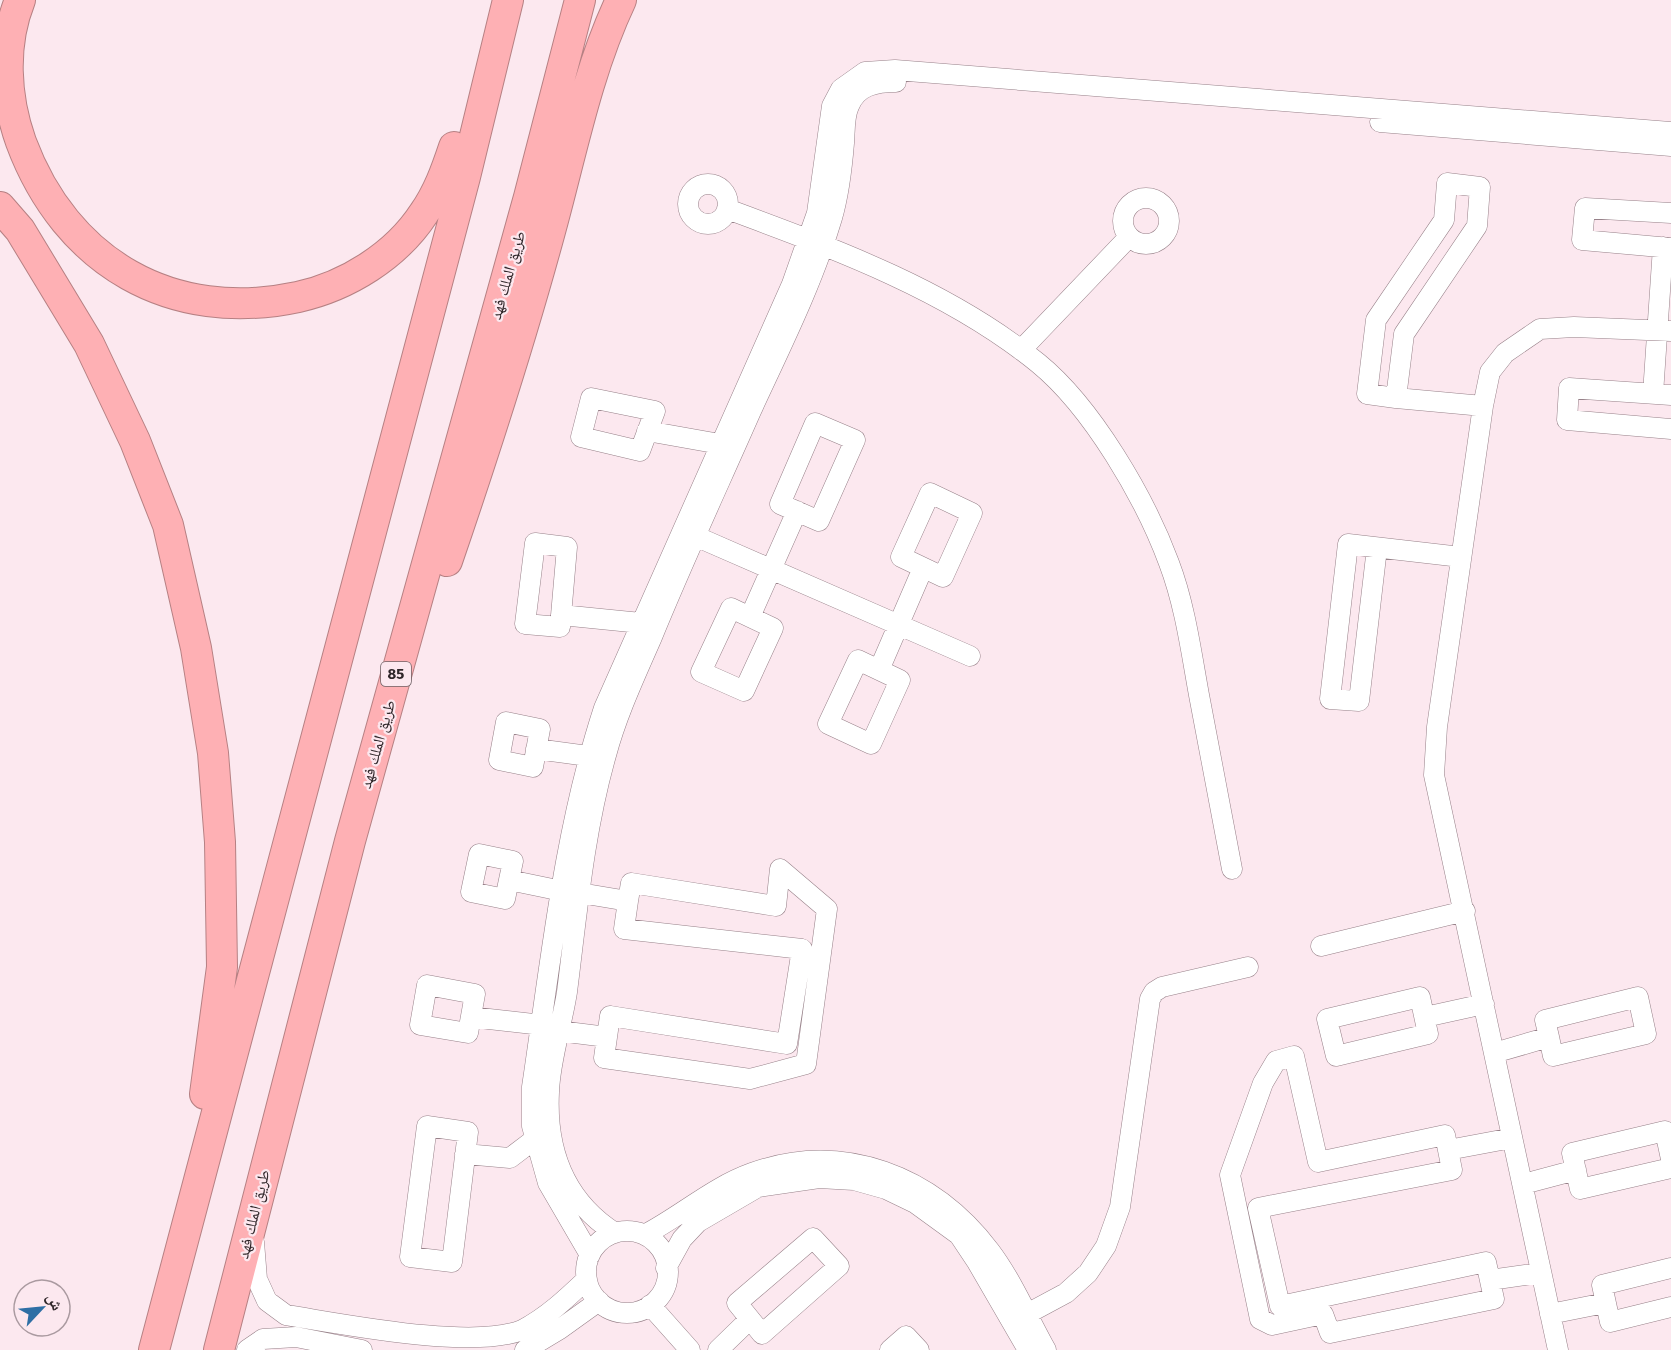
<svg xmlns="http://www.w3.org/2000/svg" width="1671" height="1350" viewBox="0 0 1671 1350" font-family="'Fira Sans','Noto Naskh Arabic',sans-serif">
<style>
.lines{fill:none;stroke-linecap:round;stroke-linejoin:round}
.minor-casing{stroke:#978189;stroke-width:21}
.highway-casing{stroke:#b68083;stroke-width:32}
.minor{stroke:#fff;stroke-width:20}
.highway{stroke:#feb0b4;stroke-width:30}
.labels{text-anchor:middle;stroke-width:4.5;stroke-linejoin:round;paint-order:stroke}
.shield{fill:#fce8ef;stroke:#6c6064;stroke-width:1.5}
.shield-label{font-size:15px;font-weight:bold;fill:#2f2629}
.street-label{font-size:16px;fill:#2f2629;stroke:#fce8ef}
</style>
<rect width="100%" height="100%" fill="#fce8ef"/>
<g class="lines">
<g class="minor-casing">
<path id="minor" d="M1380 122 1671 146
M688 204a20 20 0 1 1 40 0a20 20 0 1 1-40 0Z
M1123 221a23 23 0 1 1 46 0a23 23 0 1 1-46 0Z
M727 209C835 249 948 290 1038 363 1092 407 1145 498 1169 563 1185 605 1191 651 1199 695 1210 753 1221 811 1232 869
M1671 213 1585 208 1582 240 1671 248
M1021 350 1129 237
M1653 394 1663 247
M1671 395 1569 388 1567 420 1671 429
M591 398 655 411 640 451 581 437Z
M1396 398 1367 394 1376 320 1444 220 1447 183 1480 187 1477 226 1404 334 1396 398 1483 406
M815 423 855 440 819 521 780 504Z
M647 431 720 444
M930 493 972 513 943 577 901 557Z
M695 536 970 656
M535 543 567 547 560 627 525 624Z
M1377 548 1359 701 1330 699 1348 544 1461 557
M731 608 773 628 744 691 701 672Z
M561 615 641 623
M750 617 797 511
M858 660 900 680 871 744 828 724Z
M879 670 923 568
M506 722 540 729 533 767 499 760Z
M536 749 588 756
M479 854 513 861 505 899 471 892Z
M509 880 562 891
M580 893 628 901 631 883 776 906 780 869 827 909 806 1064 750 1079 604 1058 610 1016 787 1044 802 949 624 929 628 901
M1321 946 1465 911
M427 985 475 994 468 1033 420 1025Z
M1420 997 1428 1034 1336 1056 1327 1019Z
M471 1017 542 1025
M1425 1017 1484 1004
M559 1031 607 1037
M1494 1053 1549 1037 1553 1056 1646 1034 1638 997 1545 1020 1549 1037
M1294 1056 1318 1162 1445 1135 1452 1170 1258 1208 1280 1306 1486 1262 1494 1299 1330 1333 1323 1314 1272 1325 1260 1319 1230 1175 1263 1083 1276 1061Z
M427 1126 468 1132 452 1262 410 1257Z
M1448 1150 1512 1138
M465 1154 510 1158 535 1139
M1671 1159 1665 1131 1572 1153 1580 1189 1671 1168
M1523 1184 1576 1170
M586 1272a41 41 0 1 1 82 0a41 41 0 1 1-82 0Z
M615 1233C565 1201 546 1150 549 1092 550 1059 562 1025 567 992 577 913 584 832 606 755 617 714 635 676 652 637 683 561 718 486 751 411 780 348 812 285 832 218 839 194 842 168 844 143 845 132 844 116 849 106 857 85 877 82 896 82
M646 1234C682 1215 713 1187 752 1173 843 1140 933 1176 990 1251 1012 1280 1028 1318 1046 1350
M813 1238 839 1266 762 1334 737 1303Z
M254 1242 257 1279 267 1301 286 1315C344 1324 472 1350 522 1330 547 1317 567 1298 587 1279
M590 1255 548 1183 532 1126V1087C551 960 564 830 604 708L792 284 817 213 832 106 841 89 865 72 895 70 1671 132
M666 1268 682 1239 698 1222 758 1187 819 1178 854 1180 886 1189 915 1203 959 1235 977 1262 1028 1350
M1671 1268 1602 1285 1610 1322 1671 1307
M1490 1280 1540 1273
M650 1305 690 1350
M1550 1314 1605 1303
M1012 1322 1066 1293 1088 1273 1106 1246 1120 1207 1150 999 1154 992 1162 987 1248 967
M247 1350 263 1339 296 1337 362 1350
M525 1350 560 1329 599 1301
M718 1350 750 1319
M890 1350 906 1336 919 1350
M1558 1350 1434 775 1437 727 1483 406 1490 372 1505 353 1540 329 1574 327 1671 331"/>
</g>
<g class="highway-casing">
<path id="highway" d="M20 0C2 45 5 97 21 142 66 263 172 324 298 297 347 286 396 256 424 213 438 193 446 171 454 147
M0 207 20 230 89 344 135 441 168 525 196 648 213 753 220 842 222 967 205 1094
M447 561C484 453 519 345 549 235 571 156 586 74 621 0
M154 1350 465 177 508 0
M219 1350 350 841 529 197 580 0"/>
</g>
<use href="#minor" class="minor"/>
<use href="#highway" class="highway"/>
</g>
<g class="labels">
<rect class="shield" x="381" y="662" width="30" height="24" rx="4.5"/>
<g class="shield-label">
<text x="396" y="679">85</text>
</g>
<g class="street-label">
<text transform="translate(507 275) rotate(-74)" y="6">طريق الملك فهد</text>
<text transform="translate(377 744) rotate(-74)" y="6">طريق الملك فهد</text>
<text transform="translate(253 1214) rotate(-76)" y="6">طريق الملك فهد</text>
</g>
</g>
<g transform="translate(42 1308) rotate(64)"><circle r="28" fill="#fce8ef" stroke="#aa9aa0" stroke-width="1.5"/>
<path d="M0-4.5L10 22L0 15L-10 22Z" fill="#2e6fa5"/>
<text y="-9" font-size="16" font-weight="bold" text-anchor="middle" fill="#2f2629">ش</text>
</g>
</svg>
